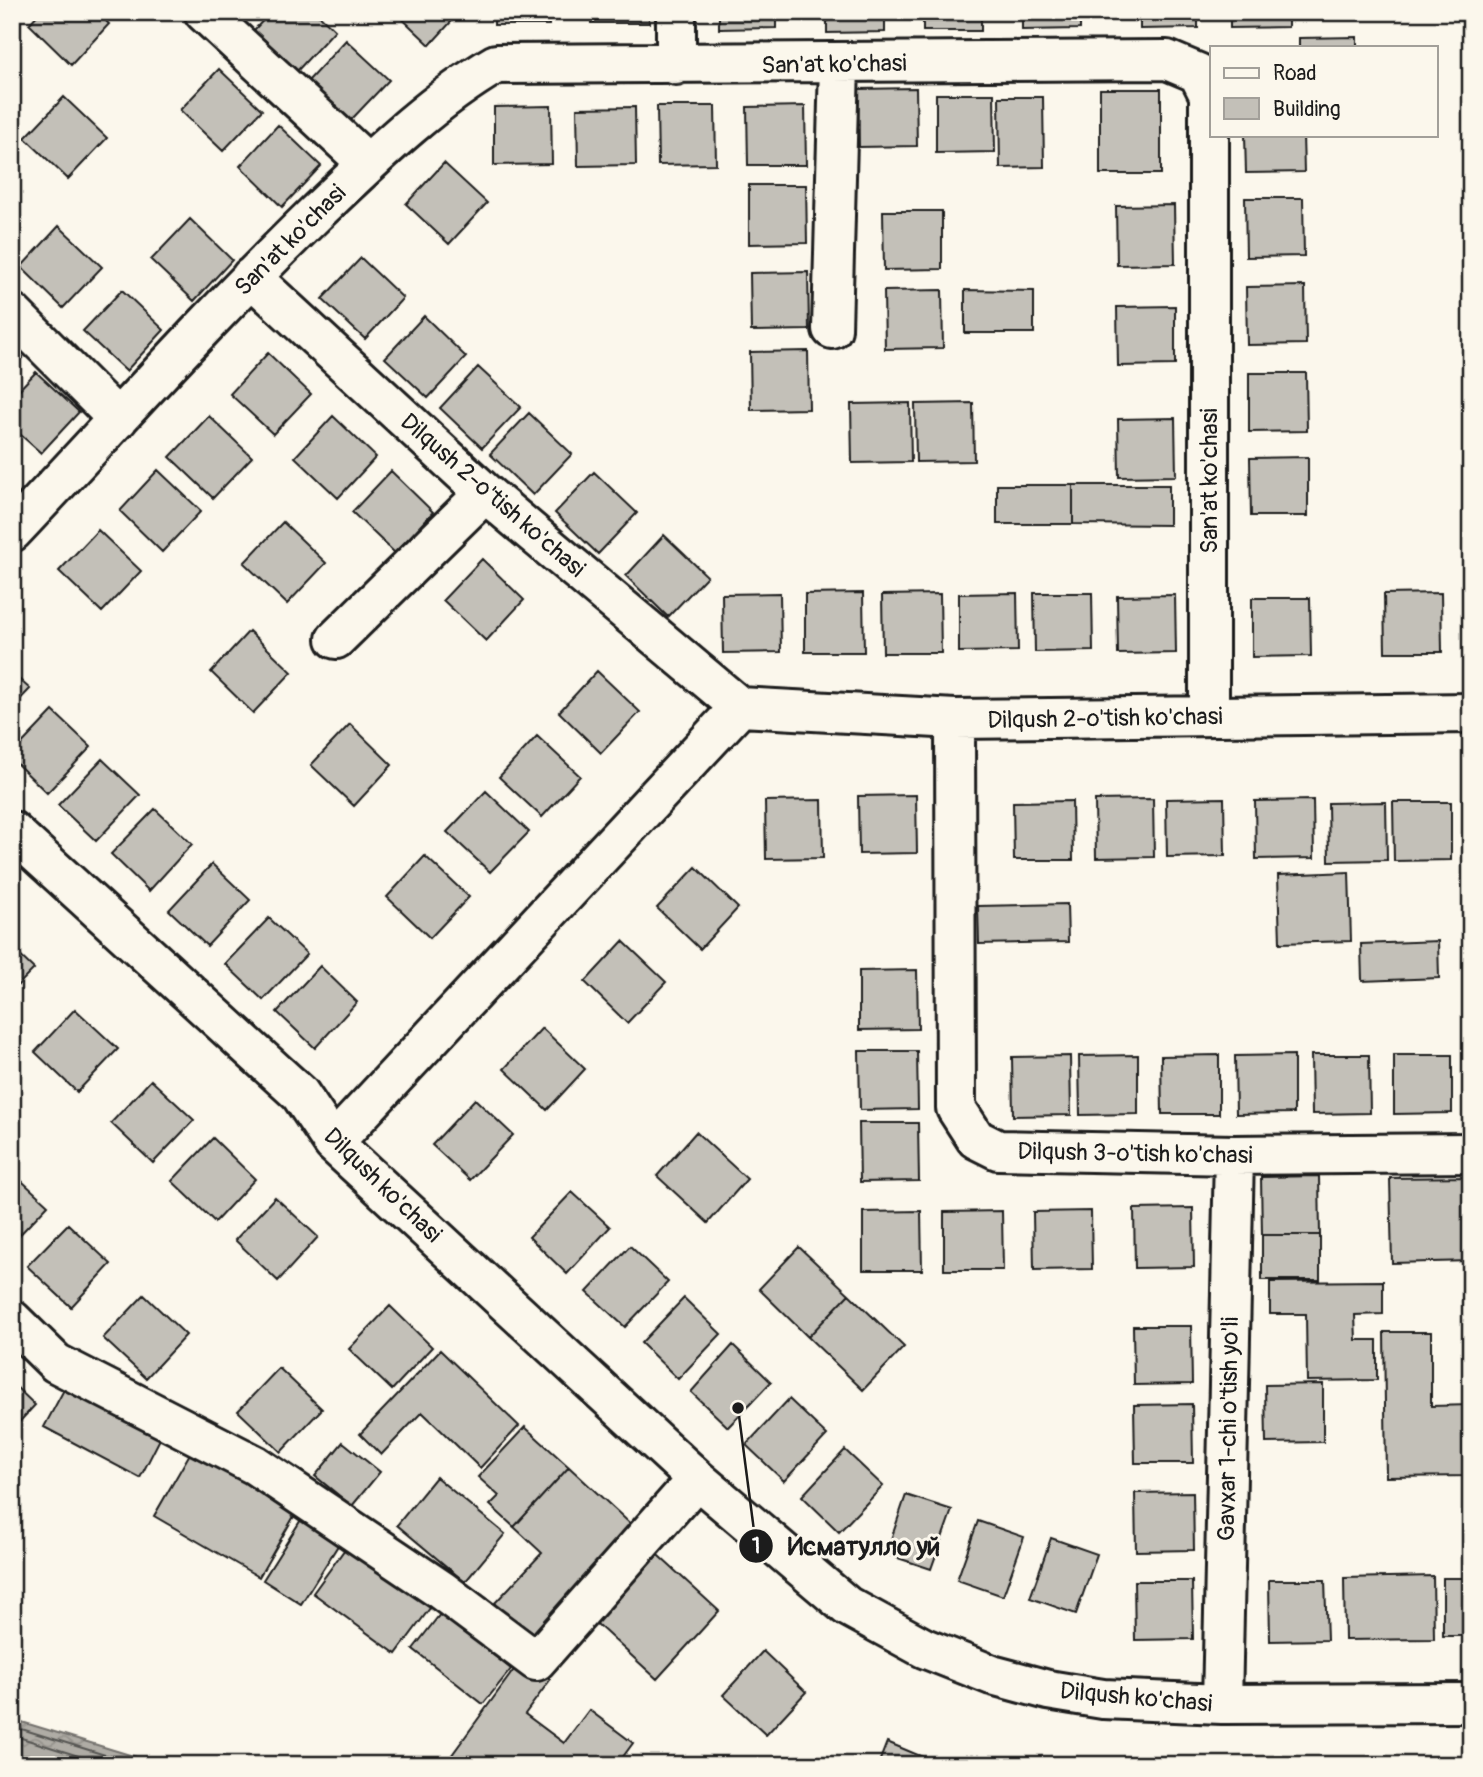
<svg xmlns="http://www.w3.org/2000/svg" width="1483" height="1777" viewBox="0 0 1483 1777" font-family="Pangolin,sans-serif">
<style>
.water{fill:url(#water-waves);stroke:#74726e;stroke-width:2}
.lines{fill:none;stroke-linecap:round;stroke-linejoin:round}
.shore{stroke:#575653;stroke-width:2}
.building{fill:#c3c0b8;stroke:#1c1c1c;stroke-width:2}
.minor-casing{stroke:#1c1c1c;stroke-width:44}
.minor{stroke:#fbf7ec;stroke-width:38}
.labels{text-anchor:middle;stroke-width:6;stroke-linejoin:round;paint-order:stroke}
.street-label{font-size:24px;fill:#1c1c1c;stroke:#fbf7ec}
.leader{fill:none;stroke:#1c1c1c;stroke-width:2.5}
.callout-dot{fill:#1c1c1c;stroke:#fbf7ec;stroke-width:2.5}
.mark-label{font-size:21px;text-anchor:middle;font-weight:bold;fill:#fff}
.callout-label{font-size:26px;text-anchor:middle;font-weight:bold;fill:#1c1c1c;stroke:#fbf7ec;stroke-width:6;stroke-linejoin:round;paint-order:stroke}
</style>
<defs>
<pattern id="water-waves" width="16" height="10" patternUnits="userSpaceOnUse" patternTransform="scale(1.75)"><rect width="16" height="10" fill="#afaca5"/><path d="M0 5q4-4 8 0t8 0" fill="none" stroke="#96938d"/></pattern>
</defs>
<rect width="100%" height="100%" fill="#fbf7ec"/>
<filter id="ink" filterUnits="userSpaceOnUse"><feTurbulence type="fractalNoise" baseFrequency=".0143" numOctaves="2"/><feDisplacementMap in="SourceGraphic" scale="14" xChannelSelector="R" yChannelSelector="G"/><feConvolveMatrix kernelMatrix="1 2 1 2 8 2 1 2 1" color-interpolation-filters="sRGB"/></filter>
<g filter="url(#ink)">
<path class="water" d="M12 1719 156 1763 160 1765H12Z"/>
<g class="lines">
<path class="shore" d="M12 1726 137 1765
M12 1735 107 1765"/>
</g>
<path class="building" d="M40 12H97L109 24 71 65 29 24Z
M271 12H316L335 30 297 71 254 30Z
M395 12H460L430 45Z
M494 12H549V25H494Z
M591 12H649V23H591Z
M719 12H776V28L719 29Z
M827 12H885V32L827 33Z
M923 12H981V31H923Z
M1022 12H1080V29L1022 30Z
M1140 12H1198V28L1140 29Z
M1230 12H1288V27L1230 28Z
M1357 37V47H1299V38Z
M346 40 389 80 350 121 308 81Z
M219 69 262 110 223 151 180 110Z
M916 88 917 146 859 147 858 89Z
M1100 89H1161V174H1100Z
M936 94H994L995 152 936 153Z
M64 97 107 138 68 179 25 138Z
M999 97H1043L1044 167 1000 168Z
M551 106 552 164 494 165V107Z
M657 106H715L716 164 658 165Z
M805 106 806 165H748L747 107Z
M635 107 636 165 578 166 577 108Z
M278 125 321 166 282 207 240 166Z
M1245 135H1303L1304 172 1246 173Z
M444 163 487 203 449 244 406 204Z
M749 185H806L807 243 749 244Z
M1245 198H1303L1304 256 1246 257Z
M1174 205 1175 264 1117 265 1116 206Z
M883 211H942V269L884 270Z
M190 219 232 260 194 301 151 260Z
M59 226 102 267 63 308 21 267Z
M361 258 403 298 365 339 322 299Z
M808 272 809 330 751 331 750 273Z
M1305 286 1306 344 1247 345 1246 287Z
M122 290 164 330 126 371 83 331Z
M942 290 943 348 885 349 884 291Z
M965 290 1034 291V333H965Z
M1175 306V365L1118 366 1117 307Z
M424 316 466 357 428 398 385 358Z
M12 346 23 357 12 368Z
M808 351 809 409 751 410 750 352Z
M268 353 311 394 273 434 230 394Z
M478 367 521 407 482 448 440 408Z
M36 372 79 412 41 453 12 427V397Z
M1249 373H1306L1307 431 1249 432Z
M910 403 911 462 852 463 851 404Z
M973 403 974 461 916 462 915 404Z
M529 413 572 454 533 495 490 454Z
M209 416 252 457 213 498 170 457Z
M333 416 376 457 338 498 295 457Z
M1175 418 1176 476 1119 477 1118 419Z
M1308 457V516H1251L1250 458Z
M158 470 201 511 162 552 120 511Z
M391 471 433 512 395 553 352 512Z
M594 472 637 513 598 554 555 513Z
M997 485H1073V524H997Z
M1073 485H1169V525L1073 524Z
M283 522 326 563 287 604 244 563Z
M98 530 141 571 102 612 59 571Z
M664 535 707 576 668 617 626 576Z
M482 559 524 600 486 641 443 600Z
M780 593 781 652 723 653 722 594Z
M863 593 864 652H805V594Z
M1017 593 1018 651 959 652V594Z
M1034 593H1092L1093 651 1035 652Z
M1441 593 1442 652H1385L1384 594Z
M940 594 941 653H883L882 595Z
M1175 595 1176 653 1118 654 1117 596Z
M1252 598H1310L1311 656 1252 657Z
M249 631 292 672 253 713 211 672Z
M597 671 640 712 601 753 559 712Z
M12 673 30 689 12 708Z
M53 711 91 747 47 793 12 759V754Z
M350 724 392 765 354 806 311 765Z
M537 736 580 776 542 817 499 777Z
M102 759 140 795 96 841 58 805Z
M486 791 529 832 490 872 447 832Z
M916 795 917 853 859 854 858 796Z
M1224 798 1225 856 1167 857 1166 799Z
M1153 799 1154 857 1096 858 1095 800Z
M822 800 823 858 766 859 765 801Z
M1313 800 1314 858 1256 859 1255 801Z
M1072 801 1073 860H1014L1013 802Z
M1386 802 1387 860 1329 861 1328 803Z
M1393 802H1451V860L1394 861Z
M155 809 192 844 149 891 111 854Z
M425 856 469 897 430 938 387 897Z
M212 864 250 900 207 946 169 910Z
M696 867 738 908 700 949 657 908Z
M1349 872 1351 941 1280 943 1278 875Z
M1067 904 1068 942 979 944 978 906Z
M269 918 307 954 263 1000 225 964Z
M623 941 666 982 627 1023 585 982Z
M1438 941 1439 978 1362 981 1361 944Z
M12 948 34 969 12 991Z
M320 966 357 1002 315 1048 277 1012Z
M917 970 918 1029 859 1030V971Z
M75 1009 118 1049 77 1092 35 1052Z
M542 1028 585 1069 547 1110 504 1069Z
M859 1051H917L918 1109 860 1110Z
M1138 1055V1114L1080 1115 1079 1056Z
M1219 1055V1114H1162L1161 1056Z
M1294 1055V1113L1236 1114 1235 1056Z
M1311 1055H1369L1370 1113 1312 1114Z
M1394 1055H1452V1113L1394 1114Z
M1468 1055H1471V1113H1469Z
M1070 1056 1071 1115 1013 1116 1012 1057Z
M151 1080 194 1120 153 1163 111 1123Z
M475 1099 513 1135 470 1180 432 1145Z
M859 1123H918L919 1181 860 1182Z
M696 1132 747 1179 708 1223 657 1176Z
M213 1138 255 1179 215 1222 172 1181Z
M12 1172 48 1205 12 1243Z
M1319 1176 1320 1235H1262L1261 1177Z
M1471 1177V1261L1392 1263 1390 1178Z
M572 1192 610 1227 567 1274 529 1237Z
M275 1197 318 1237 278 1281 235 1240Z
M1193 1208 1194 1267 1135 1268 1134 1209Z
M921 1211 922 1270H863V1212Z
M1002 1211 1003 1270H944V1212Z
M1091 1211 1092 1269 1034 1270 1033 1212Z
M68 1224 111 1264 71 1307 27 1266Z
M1262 1235H1320V1280H1262Z
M630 1246 668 1282 625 1327 587 1292Z
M799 1247 849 1294 808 1337 759 1289Z
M1383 1281V1314L1355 1315 1356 1340H1377V1380L1307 1381 1306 1314H1270V1282Z
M849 1294 904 1347 863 1390 808 1337Z
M144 1295 186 1335 146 1378 103 1338Z
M684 1298 721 1334 678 1379 641 1343Z
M390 1306 432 1347 392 1390 349 1349Z
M1133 1326H1191L1192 1384 1134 1385Z
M1384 1332H1431V1406L1471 1405V1476L1386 1477Z
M733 1345 771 1382 728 1427 691 1392Z
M440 1350 519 1426 480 1468 422 1412 381 1455 360 1434Z
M279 1368 322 1409 281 1452 238 1411Z
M12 1383 35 1405 12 1430Z
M67 1384 162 1435 140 1478 44 1427Z
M1323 1384V1442L1266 1443 1265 1385Z
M789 1399 827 1435 784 1481 746 1445Z
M1192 1404 1193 1463H1135L1134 1405Z
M525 1427 569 1467 514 1527 490 1505 499 1496 478 1477Z
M343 1442 380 1472 352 1506 315 1476Z
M192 1450 297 1511 259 1577 154 1516Z
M845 1450 883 1486 839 1532 802 1496Z
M569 1467 635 1528 532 1640 493 1605 542 1553 514 1527Z
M436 1477 505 1534 465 1582 397 1525Z
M1193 1492 1194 1550 1136 1551 1135 1493Z
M906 1495 952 1510 931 1569 886 1554Z
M304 1515 342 1539 301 1604 263 1580Z
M978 1521 1024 1537 1003 1596 957 1580Z
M1051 1538 1097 1554 1076 1614 1030 1598Z
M350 1542 433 1604 396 1654 313 1593Z
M648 1546 719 1611 657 1679 586 1614Z
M1433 1576 1434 1639 1345 1640 1344 1578Z
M1443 1578H1471V1636H1443Z
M1269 1580H1325L1327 1640 1270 1641Z
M1134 1581H1192L1193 1639 1135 1640Z
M441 1613 511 1669 483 1704 413 1649Z
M763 1651 806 1692 766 1735 723 1695Z
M521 1660 550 1680 525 1714 564 1743 589 1710 633 1743 617 1765 446 1763Z
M887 1742 937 1763 936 1765H878Z"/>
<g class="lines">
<g class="minor-casing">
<path id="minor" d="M204 12 368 164
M676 65V12
M251 277 485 493 740 707
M12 313 118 419
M832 329 839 64
M12 532C113 425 211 315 316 213 372 160 429 103 496 64L1167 60 1198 73 1209 95V716
M336 639 485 493
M955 719 956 1108 976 1139 998 1150 1234 1155 1471 1153
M12 831 300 1094 333 1143 697 1479 847 1606 924 1648 992 1675 1048 1690 1103 1699 1222 1704 1471 1703
M333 1143 740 707 955 719 1471 713
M12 1320 56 1363 255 1465 441 1590 536 1661 697 1479
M1222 1704 1234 1155"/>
</g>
<use href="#minor" class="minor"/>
</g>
</g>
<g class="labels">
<g class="street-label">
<text transform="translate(834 64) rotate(-1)" y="8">San'at ko'chasi</text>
<text transform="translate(290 240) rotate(-45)" y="8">San'at ko'chasi</text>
<text transform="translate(1209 481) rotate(-90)" y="8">San'at ko'chasi</text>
<text transform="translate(493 495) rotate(41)" y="8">Dilqush 2-o'tish ko'chasi</text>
<text transform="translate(1105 718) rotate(-1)" y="8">Dilqush 2-o'tish ko'chasi</text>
<text transform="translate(1135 1153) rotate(1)" y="8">Dilqush 3-o'tish ko'chasi</text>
<text transform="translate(383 1185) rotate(44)" y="8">Dilqush ko'chasi</text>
<text transform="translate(1228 1429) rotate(-89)" y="8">Gavxar 1-chi o'tish yo'li</text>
<text transform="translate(1136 1697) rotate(5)" y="8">Dilqush ko'chasi</text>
</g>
</g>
<path class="leader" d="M738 1408L756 1546"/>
<g class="callout-dot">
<circle cx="738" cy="1408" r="7"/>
<circle cx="756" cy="1546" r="18"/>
</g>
<g class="mark-label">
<text x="756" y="1553">1</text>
</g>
<g class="callout-label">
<text x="864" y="1555">Исматулло уй</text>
</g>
<rect width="1483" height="1777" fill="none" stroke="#fbf7ec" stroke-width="42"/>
<rect x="21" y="21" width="1441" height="1735" fill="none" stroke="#1c1c1c" stroke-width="2.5" filter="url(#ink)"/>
<rect x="1210" y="46" width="228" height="91" fill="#fbf7ec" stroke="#a29f99" stroke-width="2"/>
<rect x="1224" y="68" width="35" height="10" fill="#fbf7ec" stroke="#a29f99" stroke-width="2"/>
<text x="1273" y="80" font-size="21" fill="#1c1c1c">Road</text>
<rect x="1224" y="98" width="35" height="21" fill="#c3c0b8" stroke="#a29f99" stroke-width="2"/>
<text x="1273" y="116" font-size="21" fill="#1c1c1c">Building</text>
</svg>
